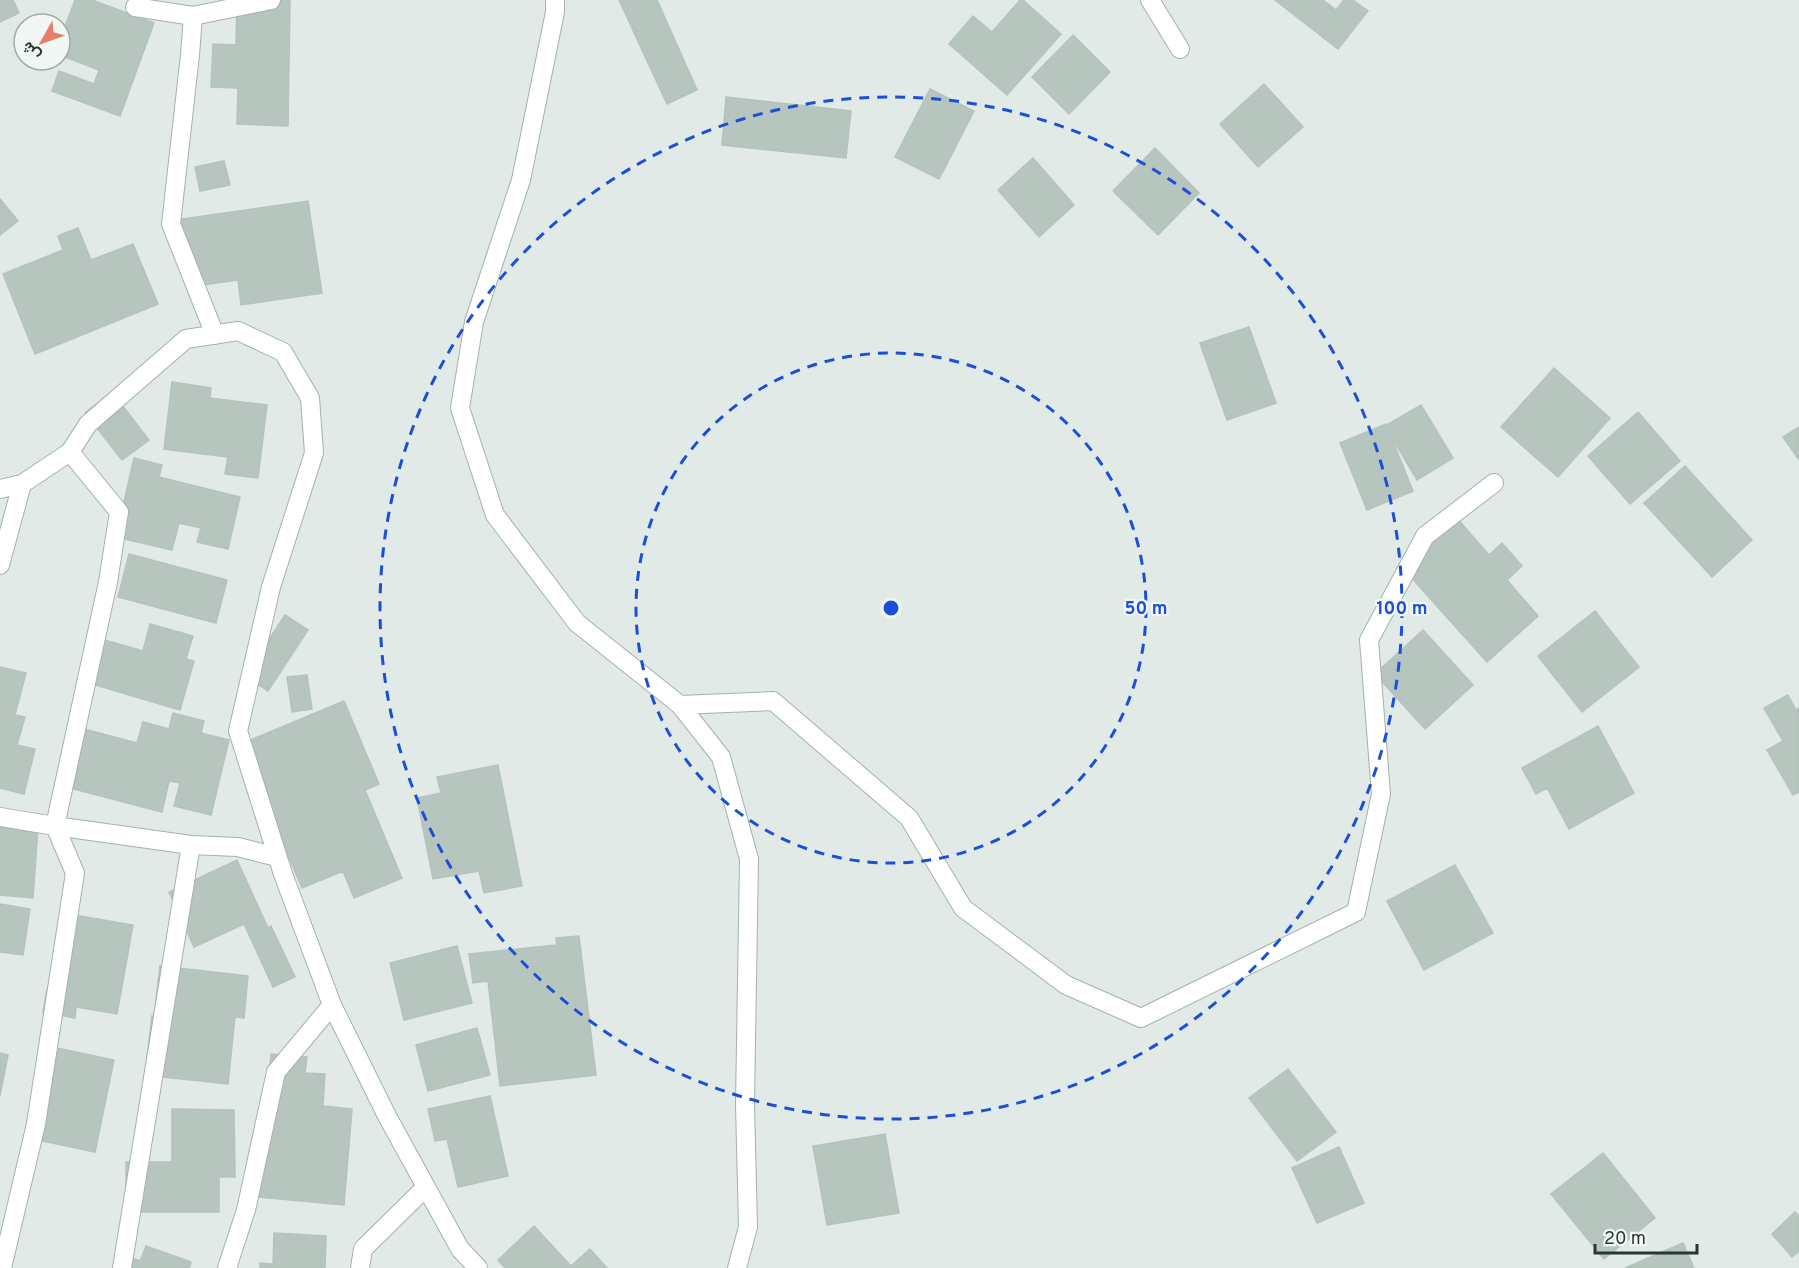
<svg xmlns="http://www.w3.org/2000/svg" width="1799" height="1268" viewBox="0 0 1799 1268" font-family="Overpass,Vazirmatn,sans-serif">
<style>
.building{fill:#b7c5bf;stroke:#b4c3bc;stroke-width:1.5}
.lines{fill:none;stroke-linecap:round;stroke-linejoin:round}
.street-casing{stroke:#a4b1ac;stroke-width:20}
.street{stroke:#fff;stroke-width:18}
.ring{fill:none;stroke:#1d4ed8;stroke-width:3;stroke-dasharray:10 8}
.centre{fill:#1d4ed8;stroke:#f1f7f4;stroke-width:3}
.ring-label{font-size:18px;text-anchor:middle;font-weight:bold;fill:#1d4ed8;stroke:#f1f7f4;stroke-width:4.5;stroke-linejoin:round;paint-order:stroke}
</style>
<rect width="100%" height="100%" fill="#e1eae6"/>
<path class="building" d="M0 0H13L19 13 0 22Z
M75 0H92L154 23 120 116 52 91 59 71 94 84 99 70 60 55V40Z
M237 0H290L288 126 237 124 238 88 211 87 213 44 236 45Z
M619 0H657L697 90 667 104Z
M1020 0H1023L1061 34 1007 95 949 44 973 16 992 32Z
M1275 0H1323L1336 10 1344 0H1353L1368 11 1338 49Z
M1073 35 1110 72 1069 114 1032 77Z
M1264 84 1303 127 1258 167 1220 124Z
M930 89 974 111 939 179 895 157Z
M726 97 851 111 846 158 722 145Z
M1155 148 1199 193 1158 235 1113 191Z
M1033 158 1074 205 1039 237 998 190Z
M224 161 230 185 200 191 195 167Z
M0 199 18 221 0 235Z
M308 201 322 293 241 305 238 280 196 286 190 246 180 248 176 220Z
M78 228 91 260 133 244 158 304 35 354 3 274 63 250 58 236Z
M1249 327 1276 403 1227 420 1200 343Z
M1554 368 1610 418 1558 477 1501 427Z
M172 382 211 388 210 398 267 405 258 478 225 474 228 457 164 449Z
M112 392 149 440 122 460 85 413Z
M1421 405 1453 458 1417 480 1385 426Z
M1638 412 1680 461 1630 504 1588 456Z
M1386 424 1413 491 1367 510 1340 443Z
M1799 427V460L1783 437Z
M134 458 162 465 159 477 240 497 228 549 197 542 201 528 179 523 172 550 116 537Z
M1685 466 1752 540 1712 577 1644 503Z
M1455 516 1489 555 1502 543 1522 566 1507 580 1538 616 1487 662 1400 565Z
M129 554 227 580 216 623 118 597Z
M1595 611 1639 667 1582 712 1538 656Z
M285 615 308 630 268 691 245 676Z
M150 624 193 636 186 659 194 661 180 710 82 681 94 637 143 651Z
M1423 630 1473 685 1425 729 1375 674Z
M0 667 26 673 15 715 25 717 17 745 35 749 24 794 0 788Z
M307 675 312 709 292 712 287 677Z
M1788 695 1796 710 1799 708V792L1793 795 1767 750 1783 741 1764 708Z
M344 701 379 784 365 790 402 878 354 898 343 871 302 888 241 744Z
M173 713 204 721 201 733 229 740 211 815 174 806 180 783 169 781 162 812 70 788 84 729 137 743 143 722 169 729Z
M1598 726 1634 793 1569 829 1547 788 1536 794 1522 768Z
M498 765 522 886 484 893 479 871 433 879 417 798 441 793 437 777Z
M0 811 39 814 33 898 0 895Z
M237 860 268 928 271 926 295 977 273 987 244 924 194 947 169 892Z
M1455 865 1493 933 1424 970 1387 901Z
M0 904 30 909 23 955 0 952Z
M74 915 133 925 117 1014 76 1007 75 1018 43 1012 47 990 61 993Z
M579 936 596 1075 500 1086 488 981 473 983 469 954 557 945 556 938Z
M457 946 472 1003 404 1020 390 963Z
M160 966 248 976 244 1018 235 1017 228 1084 145 1075 152 1016 154 1017Z
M477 1028 490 1075 428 1091 416 1045Z
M52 1047 114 1060 95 1152 33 1139Z
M0 1053 8 1055 0 1096Z
M271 1054 307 1057 305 1073 325 1074 323 1106 352 1109 344 1205 259 1197Z
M1288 1069 1336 1132 1297 1161 1249 1098Z
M490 1096 508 1176 458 1187 447 1139 435 1141 428 1109Z
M172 1109 234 1110 235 1177H219V1212H126V1162H172Z
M885 1134 899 1213 827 1225 813 1146Z
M1339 1147 1364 1203 1317 1223 1292 1168Z
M1603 1153 1655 1218 1604 1259 1551 1194Z
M1795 1212 1799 1216V1251L1792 1257 1772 1234Z
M534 1226 571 1266 590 1249 607 1268H505L498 1260Z
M274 1233 326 1236 325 1268H260V1263L273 1264Z
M1683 1243 1694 1268H1625Z
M146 1246 191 1262 189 1268H121L126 1256 140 1261Z"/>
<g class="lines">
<g class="street-casing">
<path id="street" d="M555 0V12L521 180 474 322 460 408 495 515 577 623 680 705 721 757 749 859 745 1104 748 1227 737 1268
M1150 0 1180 49
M135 7 193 16
M215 335 171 224 190 55 193 16 271 0
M0 489 22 484 70 452 88 424 186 339 238 331 283 352 310 398 314 453 271 587 238 731 283 874 332 1005 387 1116 460 1249 478 1268
M0 565 22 484
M680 705 773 701 909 818 963 908 1066 985 1141 1018 1356 912 1381 794 1369 640 1425 536 1494 483
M0 817 55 826 191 845 238 847 277 857
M2 1268 36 1124 75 873 55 826 108 582 119 512 70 452
M122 1268 191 845
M227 1268 246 1210 276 1072 332 1005
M360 1268 363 1249 426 1187"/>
</g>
<use href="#street" class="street"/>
</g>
<g class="ring">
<circle cx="891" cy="608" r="255"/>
<circle cx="891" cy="608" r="511"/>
</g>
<circle cx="891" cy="608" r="9" class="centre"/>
<g class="ring-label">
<text x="1146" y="614">50 m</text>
<text x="1402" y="614">100 m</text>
</g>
<g transform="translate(42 42) rotate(230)"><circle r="28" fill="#f1f7f4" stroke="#9faba6" stroke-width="1.5"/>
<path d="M0-4.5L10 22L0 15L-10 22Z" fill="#e57e65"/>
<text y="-9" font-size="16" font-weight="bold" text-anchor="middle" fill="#233932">ش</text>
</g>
<path d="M1595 1244v9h102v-9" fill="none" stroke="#233932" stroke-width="3"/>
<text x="1604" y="1244" font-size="18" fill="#233932" stroke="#f1f7f4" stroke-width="4.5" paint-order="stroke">20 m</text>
</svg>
